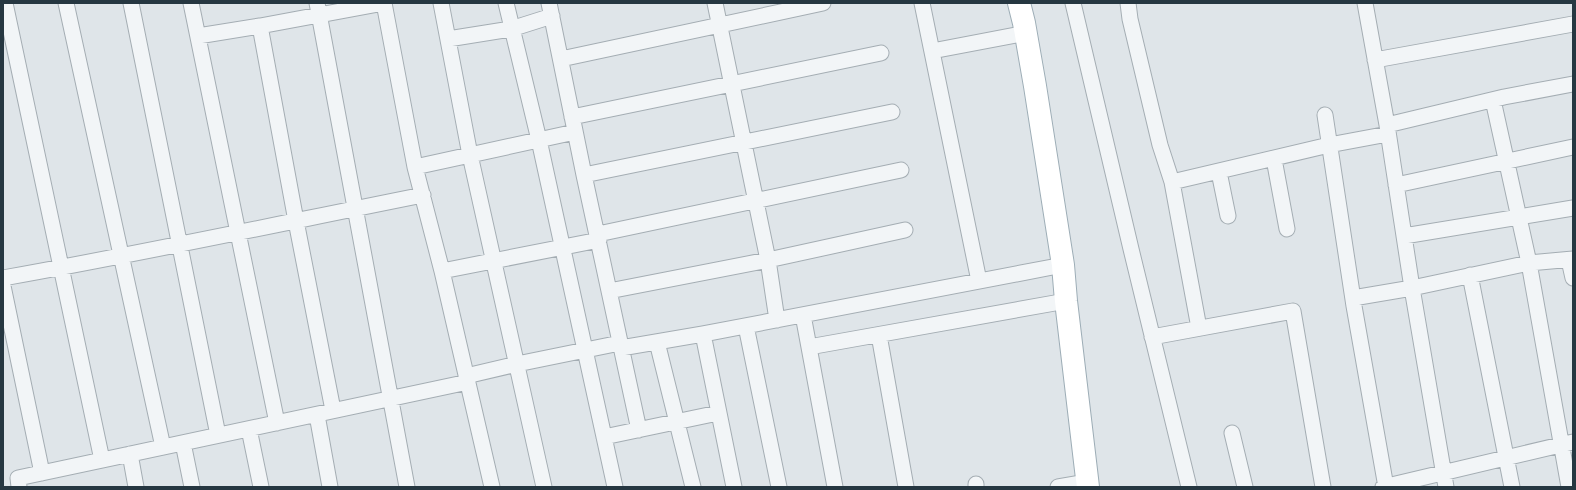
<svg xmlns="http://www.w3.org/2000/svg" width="1576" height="490" viewBox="0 0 1576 490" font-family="Roboto,sans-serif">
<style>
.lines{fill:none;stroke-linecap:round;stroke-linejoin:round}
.street-casing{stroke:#a4adb3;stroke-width:17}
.primary-casing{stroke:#9dadb6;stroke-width:24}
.street{stroke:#f2f5f7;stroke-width:15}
.primary{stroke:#fff;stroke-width:22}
</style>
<rect width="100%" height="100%" fill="#dfe5e9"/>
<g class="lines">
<g class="street-casing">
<path id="street" d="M5 3 102 460
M66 3 163 447
M131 3 218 435
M191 3 277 423
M317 3 407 487
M384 3 415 167 442 271 492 487
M441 3 470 155 544 487
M506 3 539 140 615 487
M549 3 584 175 639 430
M715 3 768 260 777 320
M922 3 979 281
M1073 3 1131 249 1189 487
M1128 3 1130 19 1160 145 1172 182 1199 328
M1365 3 1387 125 1412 288 1446 487
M198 36 260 26
M448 39 511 29 552 16
M932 51 1026 33
M561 59 823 3
M1375 60 1573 24
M1493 100 1529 263 1569 487
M1325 115 1354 306 1386 487
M572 117 881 53
M1387 125 1504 97 1573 84
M1274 159 1287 229
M415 167 575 132
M1219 172 1228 216
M584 175 892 112
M1172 182 1329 145 1388 134
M1396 185 1573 147
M598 234 901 170
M1404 236 1573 208
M1569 260 1573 278
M442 271 599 240
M1470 275 1512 487
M3 278C144 253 283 223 423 195
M3 286 42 473
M609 291 768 260 905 230
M1353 298 1412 288 1529 263 1573 259
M803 315 835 487
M746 326 779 487
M703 334 734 487
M879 335 906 487
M1152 337 1293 311 1323 487
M657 342 693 487
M809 347 1066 301
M621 348 703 334 1063 265
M466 376 517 364 620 343
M333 410 296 221 260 26 384 3
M317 415 330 487
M249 429 261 487
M1232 433 1245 487
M604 437 718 413
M183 443 192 487
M130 454 136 487
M976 484V487
M19 487 18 478 468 382
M1058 487 1087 482
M1383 487 1573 442"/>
</g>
<g class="primary-casing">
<path id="primary" d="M1019 3 1024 23 1035 86 1063 265 1066 301 1088 487"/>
</g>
<use href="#street" class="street"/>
<use href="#primary" class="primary"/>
</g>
<rect width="1576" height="490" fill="none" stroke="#263741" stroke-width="8"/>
</svg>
